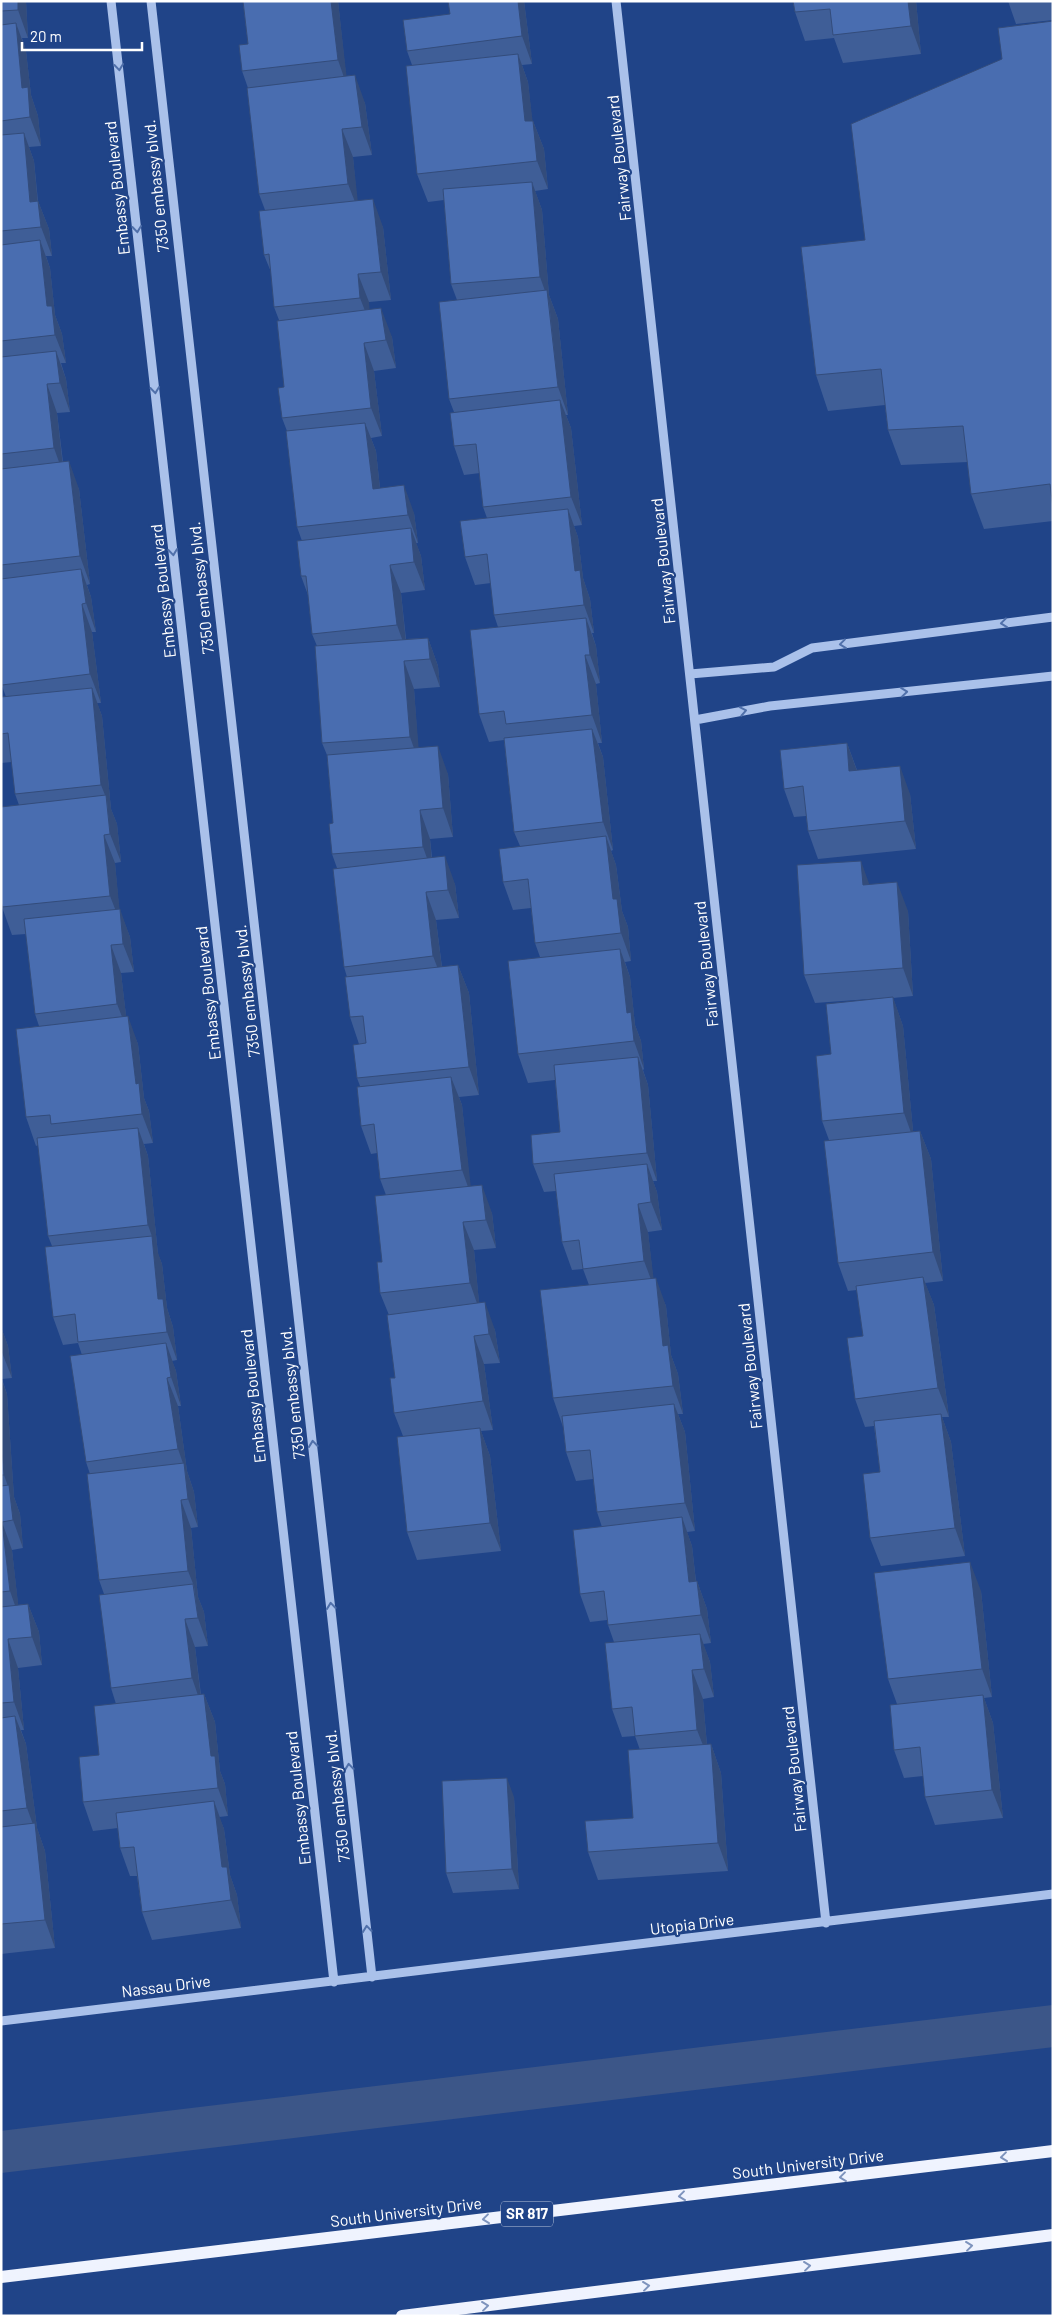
<svg xmlns="http://www.w3.org/2000/svg" width="1054" height="2317" viewBox="0 0 1054 2317" font-family="Barlow,sans-serif">
<style>
.lines{fill:none;stroke-linecap:round;stroke-linejoin:round}
.canal{stroke:#3c5688;stroke-width:42}
.minor{stroke:#aac1ea;stroke-width:9}
.major{stroke:#eff3fe;stroke-width:12}
.wall{fill:#3f5e97}
.shaded-wall{fill:#334c7b}
.building{fill:#496db0;stroke:#334c7b}
.oneway{stroke:#5070aa}
.oneway2{stroke:#7d93bd}
.labels{text-anchor:middle;stroke-width:4.5;stroke-linejoin:round;paint-order:stroke}
.shield{fill:#204488;stroke:#bcc7db;stroke-width:1}
.shield-label{font-size:15px;font-weight:bold;fill:#fff}
.street-label{font-size:16px;fill:#fff;stroke:#204488}
</style>
<rect width="100%" height="100%" fill="#204488"/>
<g class="lines">
<path class="canal" d="M1 2152 1053 2026"/>
<path class="minor" d="M111 1 334 1982
M151 1 372 1977
M616 1 826 1923
M690 674 774 667 812 648 1053 617
M695 720 770 706 1053 676
M1 2021 1053 1894"/>
<path class="major" d="M1 2277 1053 2151
M402 2316 1053 2235"/>
</g>
<path class="wall" d="M1 1H26L28 38H22L26 51 31 95 38 116 41 146 29 147 34 161 38 201 49 229 52 256H46L50 268 55 315 62 334 66 363H61L66 379 70 412 57 413 63 462 79 489 90 584 87 585 91 597 96 632H92L101 703H97L102 716 111 809 117 824 121 862 115 863 119 909 130 937 134 972 121 973 126 1016 138 1044 144 1098 149 1111 153 1143 144 1144 148 1156 158 1254 162 1264 167 1308 173 1327 177 1360 172 1361 176 1371 181 1406H178L187 1471 194 1492 198 1527 191 1528 198 1597 204 1612 208 1646 195 1647 201 1695 204 1694 215 1722 220 1771 225 1784 228 1816 219 1817 224 1829 230 1875 237 1895 241 1928 152 1940 142 1912 137 1876H130L120 1848 118 1828 93 1831 83 1802 116 1704 111 1688 104 1594 99 1580 90 1474 86 1462 82 1355 78 1343 63 1345 53 1317 52 1246 48 1236 38 1145 36 1146 26 1117 39 1026 35 1014 26 934 12 935 2 907 19 805 15 794 12 762 1 763V697H6L1 683Z
M243 1H338L346 76 365 103 372 155 353 157 357 201 383 227 391 300 369 302V310L392 337 396 368 374 371 382 436 371 438 376 451 380 488 414 513 418 543H416L421 556 425 590 401 593 406 639 428 638 438 666 440 687 414 689 418 747 448 774 453 837 430 839 432 857 455 884 459 918 436 920 442 967 458 965 469 993 479 1095 459 1097 462 1105 470 1186 492 1213 496 1248 474 1250 479 1303 495 1330 500 1363 484 1364 493 1430 481 1431 490 1456 501 1551 417 1560 407 1532 403 1436 394 1413 395 1378 389 1315 380 1293 386 1195 380 1179 377 1153 371 1154 361 1126 360 1086 357 1078 359 1044 350 1017 347 977 344 967 337 868 332 854 333 823 327 755 322 743 317 646 312 634 308 595 301 576 302 541 297 527 287 431 282 418 284 387 279 320 274 307 271 272 264 255 265 210 259 194 248 88 242 71 248 44Z
M448 1H524L532 64 522 65 528 82 532 121H533L544 149 548 189 535 191 542 210 549 295 558 319 568 415H566L571 428 582 525 574 526 578 537 583 578 590 599 594 633H592L596 646 600 683 596 684 602 743H598L603 757 613 850 611 851 616 865 622 911 628 927 631 961 625 962 630 977 635 1025 641 1041 644 1069 643 1070 648 1085 657 1181H653L657 1192 662 1230 648 1232 653 1278 666 1306 671 1355 678 1374 683 1414H678L685 1432 695 1531 687 1532 692 1546 696 1581H697L707 1609 711 1643 703 1644 710 1662 714 1697 703 1699 707 1745 711 1744 721 1773 728 1871 598 1880 588 1852 633 1818 640 1750 635 1736 622 1737 612 1709 614 1642 608 1625 607 1620 590 1622 580 1594 602 1527 597 1512 593 1479 576 1481 566 1452 563 1427 553 1398 589 1285 583 1269 572 1270 562 1242 556 1191 544 1192 533 1164 560 1132 555 1080 528 1083 518 1054 540 957 535 943 531 908 513 910 503 882 520 846 514 832 504 740 489 742 479 714 498 627 494 615 491 583 475 585 465 557 487 518 483 507 480 473 464 475 454 446V412L449 399 457 300 451 284 444 200 428 202 417 174 412 65 407 51 450 14Z
M793 1H916L921 54 843 63 834 38 805 41 795 12Z
M1008 1H1053V20L1016 24Z
M1053 21V521L984 529 971 494 968 462 901 465 888 430 885 405 828 411 816 375 865 240 1002 59Z
M847 743 857 770 910 794 916 849 818 859 808 831 806 816 794 817 784 789Z
M869 884 908 911 913 996 893 998 903 1026 913 1131H920L931 1159 943 1281 925 1283 934 1305 949 1417H942L951 1442 965 1556 881 1566 870 1538 880 1472 874 1426 865 1427 855 1399 863 1336 857 1290 848 1291 838 1263 829 1140 822 1121 883 998 815 1003 804 975Z
M1 1327 8 1346 12 1378 2 1379 7 1394 14 1497 20 1514 23 1548 12 1550 18 1605 28 1604 39 1632 42 1665 18 1668 24 1730H21L26 1744 37 1828 45 1851 55 1948 1 1954Z
M981 1591 992 1697 984 1698 993 1723 1003 1818 935 1825 925 1797 923 1776 904 1778 894 1750 897 1704 888 1679Z
M514 1797 519 1889 453 1893 446 1873Z"/>
<path class="shaded-wall" d="M18 1H26L28 38 18 10Z
M331 1H338L348 89 338 60Z
M518 1H524L532 64 522 36Z
M908 1H916L921 54 911 26Z
M16 23 26 51 31 95 38 116 41 146 30 117 22 88Z
M518 54 528 82 536 150 525 121Z
M355 75 365 103 372 155 362 127Z
M533 121 544 149 548 189 537 161Z
M342 129 353 157 359 212 348 184Z
M24 133 34 161 40 227 30 202Z
M532 182 542 210 549 295 558 319 568 415 558 387 549 302 540 277Z
M373 199 383 227 391 300 381 272Z
M38 201 49 229 52 256 41 227Z
M40 240 50 268 55 315 62 334 66 363 55 335 47 306Z
M358 274 369 302 371 326 360 298Z
M381 308 392 337 396 368 386 340Z
M364 343 374 371 382 436 371 408Z
M56 351 66 379 70 412 60 383Z
M47 384 57 413 64 476 54 448Z
M560 400 571 428 582 525 571 497Z
M365 423 376 451 383 517 373 489Z
M69 461 79 489 90 584 80 556Z
M404 485 414 513 418 543 408 515Z
M568 509 578 537 583 578 590 599 594 633 584 605 575 571Z
M411 528 421 556 425 590 414 562Z
M390 565 401 593 407 653 397 625Z
M81 569 91 597 96 632 86 603Z
M82 604 92 632 101 703 90 674Z
M586 618 596 646 600 683 590 655Z
M428 638 438 666 440 687 430 659Z
M585 655 596 684 602 743 592 715Z
M404 661 414 689 420 765 410 737Z
M92 688 102 716 111 809 117 824 121 862 110 834 107 800 101 785Z
M592 729 603 757 613 850 603 822Z
M847 743 857 771H849Z
M438 746 448 774 453 837 443 808Z
M900 766 910 794 916 849 905 821Z
M420 810 430 839 433 875 423 847Z
M104 835 115 863 121 924 110 896Z
M606 836 616 865 622 911 628 927 631 961 621 933 613 899Z
M445 856 455 884 459 918 448 890Z
M861 861 871 889 863 885Z
M897 882 908 911 913 996 903 968Z
M426 892 436 920 444 985 433 956Z
M120 909 130 937 134 972 123 944Z
M111 945 121 973 128 1032 117 1004Z
M620 949 630 977 635 1025 641 1041 644 1069 634 1041 627 1013Z
M458 965 469 993 479 1095 469 1067Z
M893 997 903 1026 914 1141 904 1113Z
M128 1016 138 1044 144 1098 149 1111 153 1143 142 1114 136 1084Z
M638 1057 648 1085 657 1181 647 1153Z
M451 1077 462 1105 472 1198 462 1170Z
M138 1128 148 1156 158 1254 148 1225Z
M920 1131 931 1159 943 1281 933 1252Z
M647 1164 657 1192 662 1230 651 1202Z
M482 1185 492 1213 496 1248 486 1220Z
M638 1204 648 1232 655 1290 644 1261Z
M463 1222 474 1250 480 1312 470 1283Z
M152 1236 162 1264 167 1308 173 1327 177 1360 167 1332 158 1299Z
M923 1277 934 1305 949 1417 938 1388Z
M656 1278 666 1306 671 1355 678 1374 683 1414 673 1386 663 1346Z
M485 1302 495 1330 500 1363 489 1334Z
M1 1327 8 1346 12 1378 1 1350Z
M474 1336 484 1364 493 1430 483 1401Z
M166 1343 176 1371 181 1406 171 1377Z
M1 1378 7 1394 14 1497 20 1514 23 1548 13 1520 10 1492 4 1475 1 1437Z
M167 1378 178 1406 187 1471 194 1492 198 1527 188 1499 185 1469 178 1449Z
M674 1404 685 1432 695 1531 685 1503Z
M941 1414 951 1442 965 1556 955 1528Z
M480 1428 490 1456 501 1551 490 1523Z
M181 1500 191 1528 198 1597 204 1612 208 1646 198 1618 194 1586 188 1571Z
M682 1517 692 1546 699 1610 689 1582Z
M2 1522 12 1550 20 1620 10 1591Z
M970 1562 981 1591 992 1697 982 1669Z
M697 1581 707 1609 711 1643 701 1615Z
M28 1604 39 1632 42 1665 32 1637Z
M185 1619 195 1647 202 1707 192 1678Z
M700 1634 710 1662 714 1697 704 1669Z
M8 1639 18 1668 24 1730 14 1702Z
M692 1670 703 1699 708 1758 697 1730Z
M204 1694 215 1722 220 1771 225 1784 228 1816 218 1788 211 1756Z
M983 1695 993 1723 1003 1818 992 1790Z
M15 1716 26 1744 37 1828 45 1851 55 1948 45 1920 35 1830 27 1808Z
M711 1744 721 1773 728 1871 718 1843Z
M507 1778 514 1797 519 1889 512 1869Z
M214 1801 224 1829 230 1875 237 1895 241 1928 231 1900 222 1867Z"/>
<path class="building" d="M1 1H18V10L1 11Z
M243 1H331L338 60 242 71 239 45 248 44Z
M448 1H518L522 36 407 51 403 20 450 14Z
M793 1H908L911 26 833 35 830 9 795 12Z
M1053 21V508L1050 484 971 494 963 426 888 430 881 369 816 375 801 247 865 240 851 124 1002 59 998 28Z
M16 23 22 88 28 87 30 117 1 121V25Z
M518 54 525 121H533L537 161 417 174 406 66Z
M355 75 362 127 342 129 348 184 259 194 247 88Z
M24 133 30 202 38 201 41 227 1 231V135Z
M532 182 540 277 451 284 443 189Z
M373 199 381 272 358 274 360 298 274 307 269 254 264 255 259 211Z
M40 240 47 306H52L55 335 1 341V245Z
M547 290 558 387 449 399 439 302Z
M381 308 386 340 364 343 371 408 282 418 278 388 284 387 277 321Z
M56 351 60 383 47 384 54 448 1 454V357Z
M560 400 571 497 483 507 476 444 454 446 450 413Z
M365 423 373 489 404 485 408 515 297 527 286 431Z
M69 461 80 556 1 565V469Z
M568 509 575 571 580 570 584 605 494 615 487 554 465 557 460 521Z
M411 528 414 562 390 565 397 625 312 634 306 576H301L297 541Z
M81 569 86 603 82 604 90 674 2 685 1 579Z
M586 618 590 655H585L592 715 506 724 504 711 479 714 470 630Z
M428 638 430 659 404 661 410 737 322 743 315 646Z
M92 688 101 785 15 794 8 733 1 734V697Z
M592 729 603 822 514 832 504 738Z
M847 743 849 771 900 766 905 821 808 831 803 786 784 789 780 750Z
M438 746 443 808 420 810 423 847 332 854 329 824 333 823 327 755Z
M106 795 110 834 104 835 110 896 2 907 1 899V807Z
M606 836 613 899H617L621 933 535 943 528 879 503 882 499 849Z
M445 856 448 890 426 892 433 956 344 967 333 869Z
M861 861 863 885 897 882 903 968 804 975 797 865Z
M120 909 123 944 111 945 117 1004 35 1014 24 919Z
M620 949 627 1013 631 1012 634 1041 518 1054 508 961Z
M458 965 469 1067 357 1078 353 1045 366 1043 363 1016 350 1017 345 977Z
M893 997 904 1113 822 1121 816 1056 831 1054 826 1004Z
M128 1016 136 1084 139 1083 142 1114 51 1124 50 1115 26 1117 16 1029Z
M638 1057 647 1153 533 1164 531 1135 560 1132 554 1065Z
M451 1077 462 1170 380 1179 374 1124 361 1126 357 1087Z
M138 1128 148 1225 48 1236 37 1138Z
M920 1131 933 1252 838 1263 824 1141Z
M647 1164 651 1202 638 1204 644 1261 583 1269 579 1240 562 1242 554 1174Z
M482 1185 486 1220 463 1222 470 1283 380 1293 377 1262H382L375 1196Z
M152 1236 158 1299H163L167 1332 78 1342 75 1314 53 1317 45 1247Z
M923 1277 938 1388 855 1399 847 1338 863 1336 856 1286Z
M656 1278 663 1346 668 1345 673 1386 553 1398 540 1290Z
M485 1302 489 1334 474 1336 483 1401 394 1413 390 1378H395L387 1315Z
M166 1343 171 1377 167 1378 178 1449 86 1462 70 1356Z
M674 1404 685 1503 597 1512 590 1450 566 1452 562 1416Z
M941 1414 955 1528 870 1538 863 1474 880 1472 874 1421Z
M480 1428 490 1523 407 1532 397 1437Z
M1 1437 4 1475H1Z
M184 1463 188 1499 181 1500 188 1571 99 1580 87 1474Z
M9 1485 13 1520 2 1522 10 1591 1 1592V1486Z
M682 1517 689 1582 697 1581 701 1615 608 1625 604 1591 580 1594 573 1530Z
M970 1562 982 1669 888 1679 874 1573Z
M193 1584 198 1618 185 1619 192 1678 111 1688 99 1595Z
M28 1604 32 1637 8 1639 14 1702 1 1703V1607Z
M700 1634 704 1669 692 1670 697 1730 635 1736 632 1707 612 1709 605 1643Z
M204 1694 211 1756H215L218 1788 83 1802 79 1757 99 1755 94 1706Z
M983 1695 992 1790 925 1797 920 1747 894 1750 890 1705Z
M15 1716 27 1808 1 1811V1718Z
M711 1744 718 1843 588 1852 585 1821 633 1818 628 1750Z
M507 1778 512 1869 446 1873 442 1781Z
M214 1801 222 1867H227L231 1900 142 1912 134 1847 120 1848 116 1813Z
M35 1823 45 1920 1 1924V1827Z"/>
<defs><path id="oneway-chevron" d="M-2-3.5L2.5 0L-2 3.5" fill="none" stroke-width="1.6" stroke-linecap="round" stroke-linejoin="round" transform="scale(1.25)"/></defs>
<g class="oneway">
<use href="#oneway-chevron" transform="translate(119 67) rotate(84)"/>
<use href="#oneway-chevron" transform="translate(137 229) rotate(84)"/>
<use href="#oneway-chevron" transform="translate(155 390) rotate(84)"/>
<use href="#oneway-chevron" transform="translate(173 552) rotate(84)"/>
<use href="#oneway-chevron" transform="translate(1004 623) rotate(173)"/>
<use href="#oneway-chevron" transform="translate(843 644) rotate(173)"/>
<use href="#oneway-chevron" transform="translate(904 692) rotate(-6)"/>
<use href="#oneway-chevron" transform="translate(743 711) rotate(-11)"/>
<use href="#oneway-chevron" transform="translate(313 1444) rotate(-96)"/>
<use href="#oneway-chevron" transform="translate(331 1606) rotate(-96)"/>
<use href="#oneway-chevron" transform="translate(349 1767) rotate(-96)"/>
<use href="#oneway-chevron" transform="translate(367 1929) rotate(-96)"/>
</g>
<g class="oneway2">
<use href="#oneway-chevron" transform="translate(1004 2157) rotate(173)"/>
<use href="#oneway-chevron" transform="translate(843 2177) rotate(173)"/>
<use href="#oneway-chevron" transform="translate(682 2196) rotate(173)"/>
<use href="#oneway-chevron" transform="translate(486 2219) rotate(173)"/>
<use href="#oneway-chevron" transform="translate(969 2246) rotate(-7)"/>
<use href="#oneway-chevron" transform="translate(807 2266) rotate(-7)"/>
<use href="#oneway-chevron" transform="translate(646 2286) rotate(-7)"/>
<use href="#oneway-chevron" transform="translate(485 2306) rotate(-7)"/>
</g>
<g class="labels">
<rect class="shield" x="501" y="2201.5" width="52" height="25" rx="4"/>
<g class="shield-label">
<text x="527" y="2219">SR 817</text>
</g>
<g class="street-label">
<text transform="translate(619 158) rotate(-96)" y="6">Fairway Boulevard</text>
<text transform="translate(156 186) rotate(-96)" y="6">7350 embassy blvd.</text>
<text transform="translate(117 188) rotate(-96)" y="6">Embassy Boulevard</text>
<text transform="translate(663 561) rotate(-96)" y="6">Fairway Boulevard</text>
<text transform="translate(201 588) rotate(-96)" y="6">7350 embassy blvd.</text>
<text transform="translate(163 591) rotate(-96)" y="6">Embassy Boulevard</text>
<text transform="translate(706 964) rotate(-96)" y="6">Fairway Boulevard</text>
<text transform="translate(247 991) rotate(-96)" y="6">7350 embassy blvd.</text>
<text transform="translate(208 993) rotate(-96)" y="6">Embassy Boulevard</text>
<text transform="translate(750 1366) rotate(-96)" y="6">Fairway Boulevard</text>
<text transform="translate(292 1393) rotate(-96)" y="6">7350 embassy blvd.</text>
<text transform="translate(253 1396) rotate(-96)" y="6">Embassy Boulevard</text>
<text transform="translate(794 1769) rotate(-96)" y="6">Fairway Boulevard</text>
<text transform="translate(337 1796) rotate(-96)" y="6">7350 embassy blvd.</text>
<text transform="translate(298 1798) rotate(-96)" y="6">Embassy Boulevard</text>
<text transform="translate(692 1924) rotate(-7)" y="6">Utopia Drive</text>
<text transform="translate(166 1986) rotate(-7)" y="6">Nassau Drive</text>
<text transform="translate(808 2164) rotate(-7)" y="6">South University Drive</text>
<text transform="translate(406 2212) rotate(-7)" y="6">South University Drive</text>
</g>
</g>
<rect width="1054" height="2317" fill="none" stroke="#ffffff" stroke-width="5"/>
<path d="M22 42v8h120v-8" fill="none" stroke="#ffffff" stroke-width="2.5"/>
<text x="30" y="42" font-size="15" fill="#ffffff" stroke="#204488" stroke-width="4" paint-order="stroke">20 m</text>
</svg>
